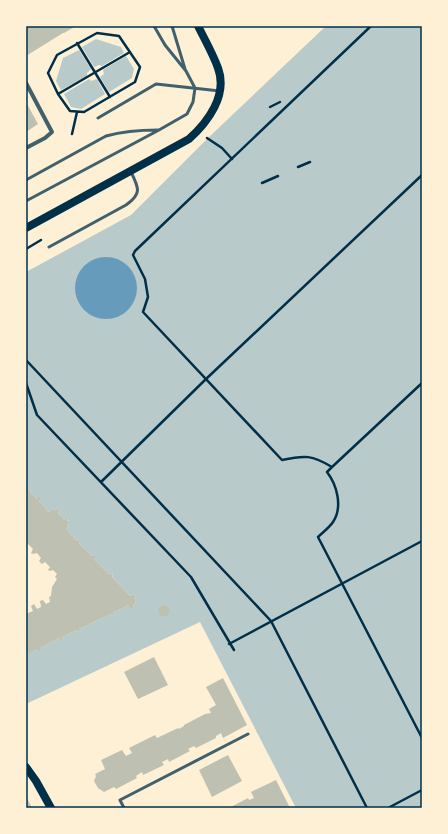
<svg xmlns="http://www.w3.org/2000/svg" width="448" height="834" viewBox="0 0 448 834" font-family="Signika,sans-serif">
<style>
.green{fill:#b9caca}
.water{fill:#669bbc}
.building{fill:#bec0b2}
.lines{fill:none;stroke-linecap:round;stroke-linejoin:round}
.path{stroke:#003049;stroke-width:2.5}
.service{stroke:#3f606c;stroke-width:3}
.minor{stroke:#3f606c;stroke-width:4}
.secondary{stroke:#003049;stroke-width:8}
.neatline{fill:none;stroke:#003049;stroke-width:1.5}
</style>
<rect width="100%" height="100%" fill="#fdf0d5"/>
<path class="green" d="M326 26H422V808H296L200 622 26 704 27 654 37 649 38 651 41 650 40 648 59 638 61 641 63 640 62 637 77 630 78 632 81 631 79 629 111 614 112 616 114 615 113 613 128 605 130 609 134 607 133 605 135 604 136 601 134 599 136 597 133 594 130 596 112 577 113 575 112 573 110 575 94 559 95 557 94 555 92 556 79 543 80 541 78 539 77 541 66 529 69 526 67 524 69 521 67 519 65 520 58 513 59 511 57 508 55 510 53 509 49 512 39 501 41 500 37 499 26 487V272L131 215 208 138Z
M96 39 121 47 124 53 102 66 99 65 94 67 82 47Z
M79 50 91 69 87 73V76L61 90 56 81 63 58Z
M126 56 134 69 132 78 109 92 100 77 104 74 103 70Z
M89 79 91 81 97 79 105 94 81 109 71 107 64 94Z"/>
<path class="water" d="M75 288a31 31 0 1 1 62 0a31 31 0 1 1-62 0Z"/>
<path class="building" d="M26 26H76L64 33H63L26 56Z
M26 102 38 124 26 132Z
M26 487 37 499 39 497 41 500 39 501 49 512 53 509 55 510 57 508 59 511 58 513 65 520 66 518 69 522 67 524 69 526 66 529 77 541 78 539 80 541 79 543 92 556 94 555 96 557 94 559 110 575 111 573 113 575 112 577 130 596 133 594 136 597 134 599 136 600 135 604 133 605 134 607 130 609 128 605 113 613 114 615 112 616 111 614 79 629 81 631 78 632 77 630 62 637 63 640 61 641 59 638 40 648 41 650 38 652 37 649 26 655V614L33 611 31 606 34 604 37 609 41 607 40 601 43 600 46 604 50 602 49 597 51 596 52 587 57 579 55 577 57 574 53 570 50 571 48 570 50 567 45 562 42 564 39 561 41 558 37 553 33 554 31 553 33 549 28 544 26 545Z
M158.5 611a5.5 5.5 0 1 1 11 0a5.5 5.5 0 1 1-11 0Z
M154 657 168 685 138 699 124 672Z
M223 678 247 725 223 738 221 733 216 736V738L196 748 194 746 188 749 190 751 169 762 168 759 162 762 164 765 143 775 142 772 136 776 137 778 118 788 116 789 114 787 104 792 98 788 94 781 96 776 95 774 105 769 101 760 122 750 126 756 132 753 129 748 155 735 157 738 178 728 179 729 184 726V725L205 714 211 713 209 709 216 705 206 687Z
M228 755 242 781 212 797 199 770Z
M276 780 290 808H229L248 798 249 800 254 798 251 792Z
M26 796 32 808H26Z"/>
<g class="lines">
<path class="path" d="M371 26 135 251 133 255 145 279 148 297 143 312 282 460C305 455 312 455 332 467L422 383
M97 33 119 36 140 67 135 82 84 112 70 111 58 94 48 73 57 55Z
M77 43 110 97
M58 94 130 52
M270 107 280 102
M72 134 77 112
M207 138 222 148 232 159
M298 167 310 162
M262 183 278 176
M26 249 41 240
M26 360 271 621 367 808
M26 383 37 415 191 577 234 650
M332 467 327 472C337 485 343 507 333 522 329 528 323 532 318 537L422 738
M101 482 206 379 422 175
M229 644 422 541
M388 808 422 790"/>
<path class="service" d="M172 26 185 69
M98 118 156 84 220 91
M26 180 106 136C124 131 140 130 158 130
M26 201 159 130 187 114 193 102 195 88 186 71 165 45 154 26
M49 247 126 205C142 194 139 188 131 172
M124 808 120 800 248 734"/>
<path class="minor" d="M26 83 52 132 45 138 26 148"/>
<path class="secondary" d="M26 228 189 139C208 122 228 95 218 68 213 54 205 40 198 26
M26 767 36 781 51 808"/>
</g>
<rect width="448" height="834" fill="none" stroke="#fdf0d5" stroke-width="54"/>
<rect x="27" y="27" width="394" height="780" class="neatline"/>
</svg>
